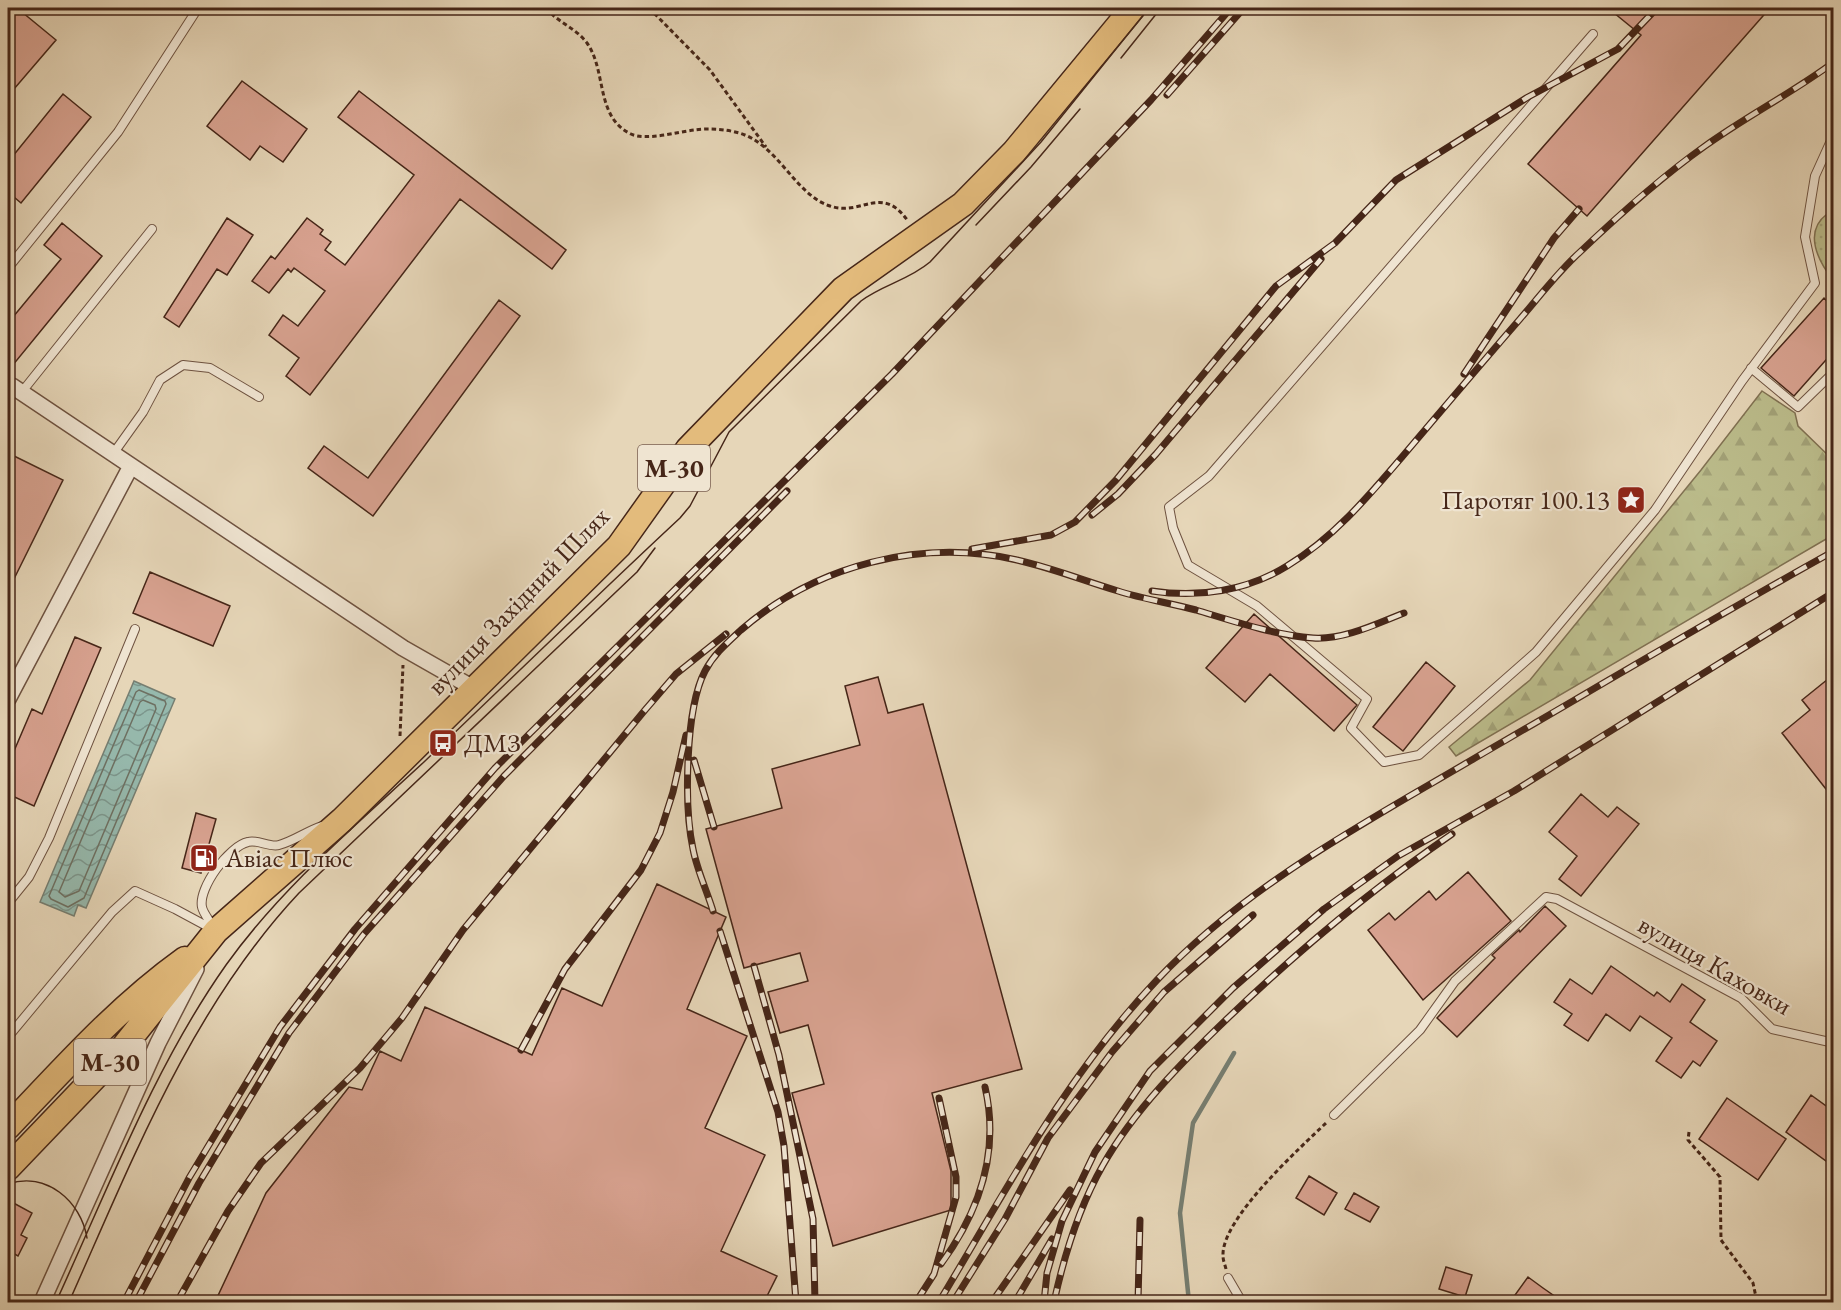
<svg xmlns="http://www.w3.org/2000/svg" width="1841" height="1310" viewBox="0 0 1841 1310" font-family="'EB Garamond',serif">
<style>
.grass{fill:url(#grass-dots);stroke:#807152;stroke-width:1.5}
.forest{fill:url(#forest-firs);stroke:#807152;stroke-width:1.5}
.water{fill:url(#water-waves);stroke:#767e71;stroke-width:1.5}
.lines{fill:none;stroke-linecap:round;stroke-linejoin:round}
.shore{stroke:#6e7062;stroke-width:1.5}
.stream{stroke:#767e71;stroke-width:4.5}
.building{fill:#d8a290;stroke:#462618;stroke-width:1.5}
.service-casing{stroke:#6e5240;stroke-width:10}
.minor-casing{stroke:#6e5240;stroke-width:18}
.trunk-casing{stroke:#462618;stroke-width:27}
.path{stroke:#462618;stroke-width:3;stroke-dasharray:4.5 3;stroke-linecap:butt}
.service{stroke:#efe4d1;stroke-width:8}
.minor{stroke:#efe4d1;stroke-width:15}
.trunk{stroke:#e3bb7c;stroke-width:24}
.tram{stroke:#462618;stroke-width:1.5}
.rail-casing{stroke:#462618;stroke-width:7}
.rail{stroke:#efe4d1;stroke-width:4.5;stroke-dasharray:14;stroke-linecap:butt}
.labels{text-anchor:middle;stroke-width:4.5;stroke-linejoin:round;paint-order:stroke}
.shield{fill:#efe4d1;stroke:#795f50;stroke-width:1.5}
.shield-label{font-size:26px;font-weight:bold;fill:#462618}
.poi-label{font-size:27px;fill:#462618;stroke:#efe4d1;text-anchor:start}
.street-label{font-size:27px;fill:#462618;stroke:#efe4d1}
</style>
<defs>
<pattern id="grass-dots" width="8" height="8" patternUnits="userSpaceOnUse" patternTransform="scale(1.5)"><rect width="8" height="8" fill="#bbbc8b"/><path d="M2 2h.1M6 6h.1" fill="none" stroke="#a2a177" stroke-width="1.8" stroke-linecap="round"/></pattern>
<pattern id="forest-firs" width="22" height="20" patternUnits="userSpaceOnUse" patternTransform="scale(1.5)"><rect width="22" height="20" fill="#bbbc8b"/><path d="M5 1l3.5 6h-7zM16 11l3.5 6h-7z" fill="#a2a177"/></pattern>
<pattern id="water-waves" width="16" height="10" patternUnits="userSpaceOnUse" patternTransform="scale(1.5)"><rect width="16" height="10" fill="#96b9ad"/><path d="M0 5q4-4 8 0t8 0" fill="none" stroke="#7c968c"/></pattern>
</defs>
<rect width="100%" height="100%" fill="#e6d6b8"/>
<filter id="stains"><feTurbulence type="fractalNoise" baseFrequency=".00333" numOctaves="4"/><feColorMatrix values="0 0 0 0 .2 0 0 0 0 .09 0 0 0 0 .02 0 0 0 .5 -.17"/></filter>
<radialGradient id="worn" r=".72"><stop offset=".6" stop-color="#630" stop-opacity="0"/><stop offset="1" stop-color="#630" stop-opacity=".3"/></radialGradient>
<path class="grass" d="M1827 214 1833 217V280C1818 261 1803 232 1827 214Z"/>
<path class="forest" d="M1762 391 1795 413 1798 426 1833 460V535L1456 756 1449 747 1530 680 1701 470Z"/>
<path class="water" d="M134 681 175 699 86 908 78 905 74 916 40 902Z"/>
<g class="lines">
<path class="shore" d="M139 690 165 701 166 704 84 898 68 907 51 899 49 896 136 692Z
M143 700 155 705 156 709 79 891 65 897 59 892 140 702Z"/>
<path class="stream" d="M1189 1302 1180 1213 1193 1123 1234 1053"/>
</g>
<path class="building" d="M8 8H17L56 40 8 96Z
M1608 8H1770L1587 216 1528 164 1641 35Z
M242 81 307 129 283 162 260 146 250 160 207 126Z
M359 91 566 250 552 269 460 199 310 395 286 376 299 358 269 335 283 315 298 326 325 291 294 268 291 272 288 269 269 293 252 281 271 256 275 259 307 218 323 230 320 234 331 242 325 250 345 265 414 175 338 117Z
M63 94 91 117 21 203 8 192V162Z
M227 218 253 235 227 275 217 269 179 327 164 317Z
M62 223 102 256 8 371V323L61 259 44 245Z
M1824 298 1833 307V352L1794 396 1761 368Z
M499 300 520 316 373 516 308 468 324 446 368 478Z
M8 453 63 480 8 591Z
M150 572 230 606 213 646 133 613Z
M1254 614 1357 705 1334 731 1270 674 1245 702 1206 668Z
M75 637 101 648 34 806 8 794V765L32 709 42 714Z
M1426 662 1455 686 1403 751 1373 727Z
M1833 675V798L1782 733 1810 710 1802 700Z
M878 677 888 713 923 704 1022 1069 932 1093 951 1171V1210L833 1246 792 1093 824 1084 808 1025 780 1033 768 992 808 981 800 953 744 968 706 829 782 808 772 769 860 745 845 686Z
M1581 794 1608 817 1617 807 1639 824 1581 896 1559 879 1577 856 1549 832Z
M196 813 216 819 201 873 182 868Z
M1468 872 1511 921 1423 1000 1368 930 1389 913 1395 920 1429 891 1436 900Z
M657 884 726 917 687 1009 747 1036 705 1128 765 1155 721 1251 777 1276 764 1302H215L266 1193 349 1087 362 1090 380 1051 401 1061 425 1007 532 1055 562 988 602 1006Z
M1545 906 1566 926 1457 1037 1437 1018 1495 958 1492 955 1519 930 1520 932Z
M1611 966 1654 996 1657 992 1670 1002 1682 984 1705 1000 1690 1022 1717 1041 1700 1066 1693 1061 1681 1078 1656 1061 1672 1038 1640 1016 1630 1031 1606 1014 1588 1041 1564 1025 1572 1014 1554 1002 1570 979 1592 994Z
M1811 1095 1833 1111V1166L1786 1132Z
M1727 1098 1786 1139 1758 1180 1699 1139Z
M1309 1176 1337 1193 1324 1215 1296 1198Z
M1354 1193 1379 1207 1370 1222 1345 1209Z
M8 1200 32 1213 21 1235 27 1238 18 1256 11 1252 8 1259Z
M1446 1267 1472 1275 1465 1297 1439 1289Z
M1528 1277 1543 1288 1563 1302H1510Z"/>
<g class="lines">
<g class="service-casing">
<path id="service" d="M1593 34 1209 476 1169 507 1173 528 1188 565 1257 606 1367 699 1351 728 1384 762 1419 755 1536 652 1655 510 1742 381 1815 283 1805 237 1815 176 1834 134
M8 268 118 132 198 8
M1751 368 1798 407 1834 372
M21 393 152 229
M113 454 143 412 160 380 183 365 210 368 259 397
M8 903 29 877 49 838 135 629
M213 927C210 921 203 913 202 907 198 888 229 846 248 842 258 839 270 848 279 845 294 841 307 831 322 826
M8 1037 112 912 135 891 175 909 214 930
M1334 1115 1420 1030 1455 981 1546 897 1557 899 1741 998 1772 1029 1834 1043
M1228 1278 1242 1302"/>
</g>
<g class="minor-casing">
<path id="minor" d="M12 386 403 648 475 689
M8 699 131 466
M42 1302 158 1043 196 969"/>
</g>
<g class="trunk-casing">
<path id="trunk" d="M8 1127C64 1068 118 1007 185 959
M8 1168 121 1050 216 931 342 820 619 546 688 449 843 289 963 204 1014 152 1133 8"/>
</g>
<path class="path" d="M546 8C557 22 576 28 587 43 607 71 595 117 631 134 645 141 678 132 694 130 708 128 725 129 739 133 778 144 795 195 830 206 862 217 881 183 908 221
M649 8 710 70 766 147
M400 736 403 665
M1689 1132 1688 1140 1720 1177 1721 1240 1753 1283 1757 1302
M1226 1269C1225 1265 1223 1260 1223 1256 1221 1219 1300 1148 1326 1123"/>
<use href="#service" class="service"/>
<use href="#minor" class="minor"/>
<use href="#trunk" class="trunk"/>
<path class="tram" d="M1121 58 1161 8
M976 225 1031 167 1080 109
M8 1184C46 1171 81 1201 87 1238
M56 1302C108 1189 154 1067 226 965 281 888 356 825 425 761 510 680 594 598 680 518L690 506 729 432 861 301C882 285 909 280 930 262L1041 142 1149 8
M69 1302C132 1161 191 1008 299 893L637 572 655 548"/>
<g class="rail-casing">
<path id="rail" d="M1167 95 1244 8
M1464 374 1554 238 1579 209
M1092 515 1118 494 1156 454 1321 259
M972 549 1051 535 1075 522 1116 480 1276 286 1335 243 1396 180 1528 97 1618 49 1657 8
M1152 591C1198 598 1247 591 1287 566 1333 538 1367 498 1402 457 1441 411 1480 365 1520 319 1539 297 1558 272 1580 252 1620 214 1660 178 1705 146 1747 116 1792 93 1834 62
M694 760 714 827
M713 911C707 891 697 870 693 849 684 807 685 709 705 671 714 654 727 643 741 630 816 565 921 538 1017 560 1052 568 1085 581 1118 591 1143 599 1170 603 1196 610 1233 621 1274 635 1313 638 1344 640 1376 624 1404 613
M720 931 778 1112 784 1146 796 1302
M754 966 779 1055 813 1219 815 1302
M521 1050 565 969 641 870 660 833 673 792 686 735
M941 1264C979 1212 1000 1152 985 1087
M124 1302 189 1178 280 1027 355 929 495 768 892 374 1151 100 1231 8
M136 1302 199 1183 289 1033 364 934 504 776 787 491
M177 1302 228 1211 261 1163 360 1068 402 1018 463 930 645 710 676 674 726 634
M916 1302 934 1274 956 1197V1177L939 1098
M939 1302C1007 1189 1064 1078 1157 980 1247 885 1363 824 1475 758 1594 689 1713 618 1834 551
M953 1302 1005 1219 1048 1138 1112 1052 1164 992 1253 915
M992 1302 1070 1190
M1015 1302 1052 1239
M1044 1302 1047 1273 1062 1221 1095 1152 1150 1071 1233 988 1324 909 1398 856 1514 791 1834 592
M1054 1302C1064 1256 1079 1207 1103 1165 1134 1110 1184 1060 1230 1016 1299 950 1372 889 1452 834
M1138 1302 1140 1220"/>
</g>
<use href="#rail" class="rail"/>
</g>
<defs>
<g id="sight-square" transform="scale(1.5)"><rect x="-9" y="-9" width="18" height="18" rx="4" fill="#8f2418" stroke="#efe4d1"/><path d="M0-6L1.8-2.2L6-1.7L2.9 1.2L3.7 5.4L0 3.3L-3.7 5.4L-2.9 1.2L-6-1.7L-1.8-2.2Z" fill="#fff"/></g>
<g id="bus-square" transform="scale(1.5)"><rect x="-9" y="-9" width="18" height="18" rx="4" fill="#8f2418" stroke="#efe4d1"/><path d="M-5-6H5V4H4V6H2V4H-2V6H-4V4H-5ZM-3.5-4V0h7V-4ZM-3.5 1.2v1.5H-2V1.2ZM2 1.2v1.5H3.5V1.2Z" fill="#fff"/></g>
<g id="fuel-square" transform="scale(1.5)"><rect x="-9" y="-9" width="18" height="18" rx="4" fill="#8f2418" stroke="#efe4d1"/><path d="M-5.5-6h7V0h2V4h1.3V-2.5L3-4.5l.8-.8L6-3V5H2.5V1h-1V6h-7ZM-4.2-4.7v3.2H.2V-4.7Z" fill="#fff"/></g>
</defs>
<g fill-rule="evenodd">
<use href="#sight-square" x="1631" y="500"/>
<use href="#bus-square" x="443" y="743"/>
<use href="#fuel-square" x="204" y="858"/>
</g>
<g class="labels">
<g class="shield">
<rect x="638" y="445" width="72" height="46" rx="4.5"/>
<rect x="74" y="1039" width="72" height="46" rx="4.5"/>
</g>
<g class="shield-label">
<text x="674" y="477">М-30</text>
<text x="110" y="1071">М-30</text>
</g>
<g class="poi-label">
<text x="1610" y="509" text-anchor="end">Паротяг 100.13</text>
<text x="464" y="752">ДМЗ</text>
<text x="225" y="867">Авіас Плюс</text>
</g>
<g class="street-label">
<text transform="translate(518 601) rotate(-46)" y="9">вулиця Західний Шлях</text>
<text transform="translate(1715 965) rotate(30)" y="9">вулиця Каховки</text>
</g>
</g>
<rect width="1841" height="1310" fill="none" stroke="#e6d6b8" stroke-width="30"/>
<rect x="9" y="9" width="1823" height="1292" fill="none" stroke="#462618" stroke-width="3"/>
<rect x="15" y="15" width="1811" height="1280" fill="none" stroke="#462618" stroke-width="1.5"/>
<rect width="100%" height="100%" filter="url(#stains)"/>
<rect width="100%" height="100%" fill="url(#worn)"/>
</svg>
